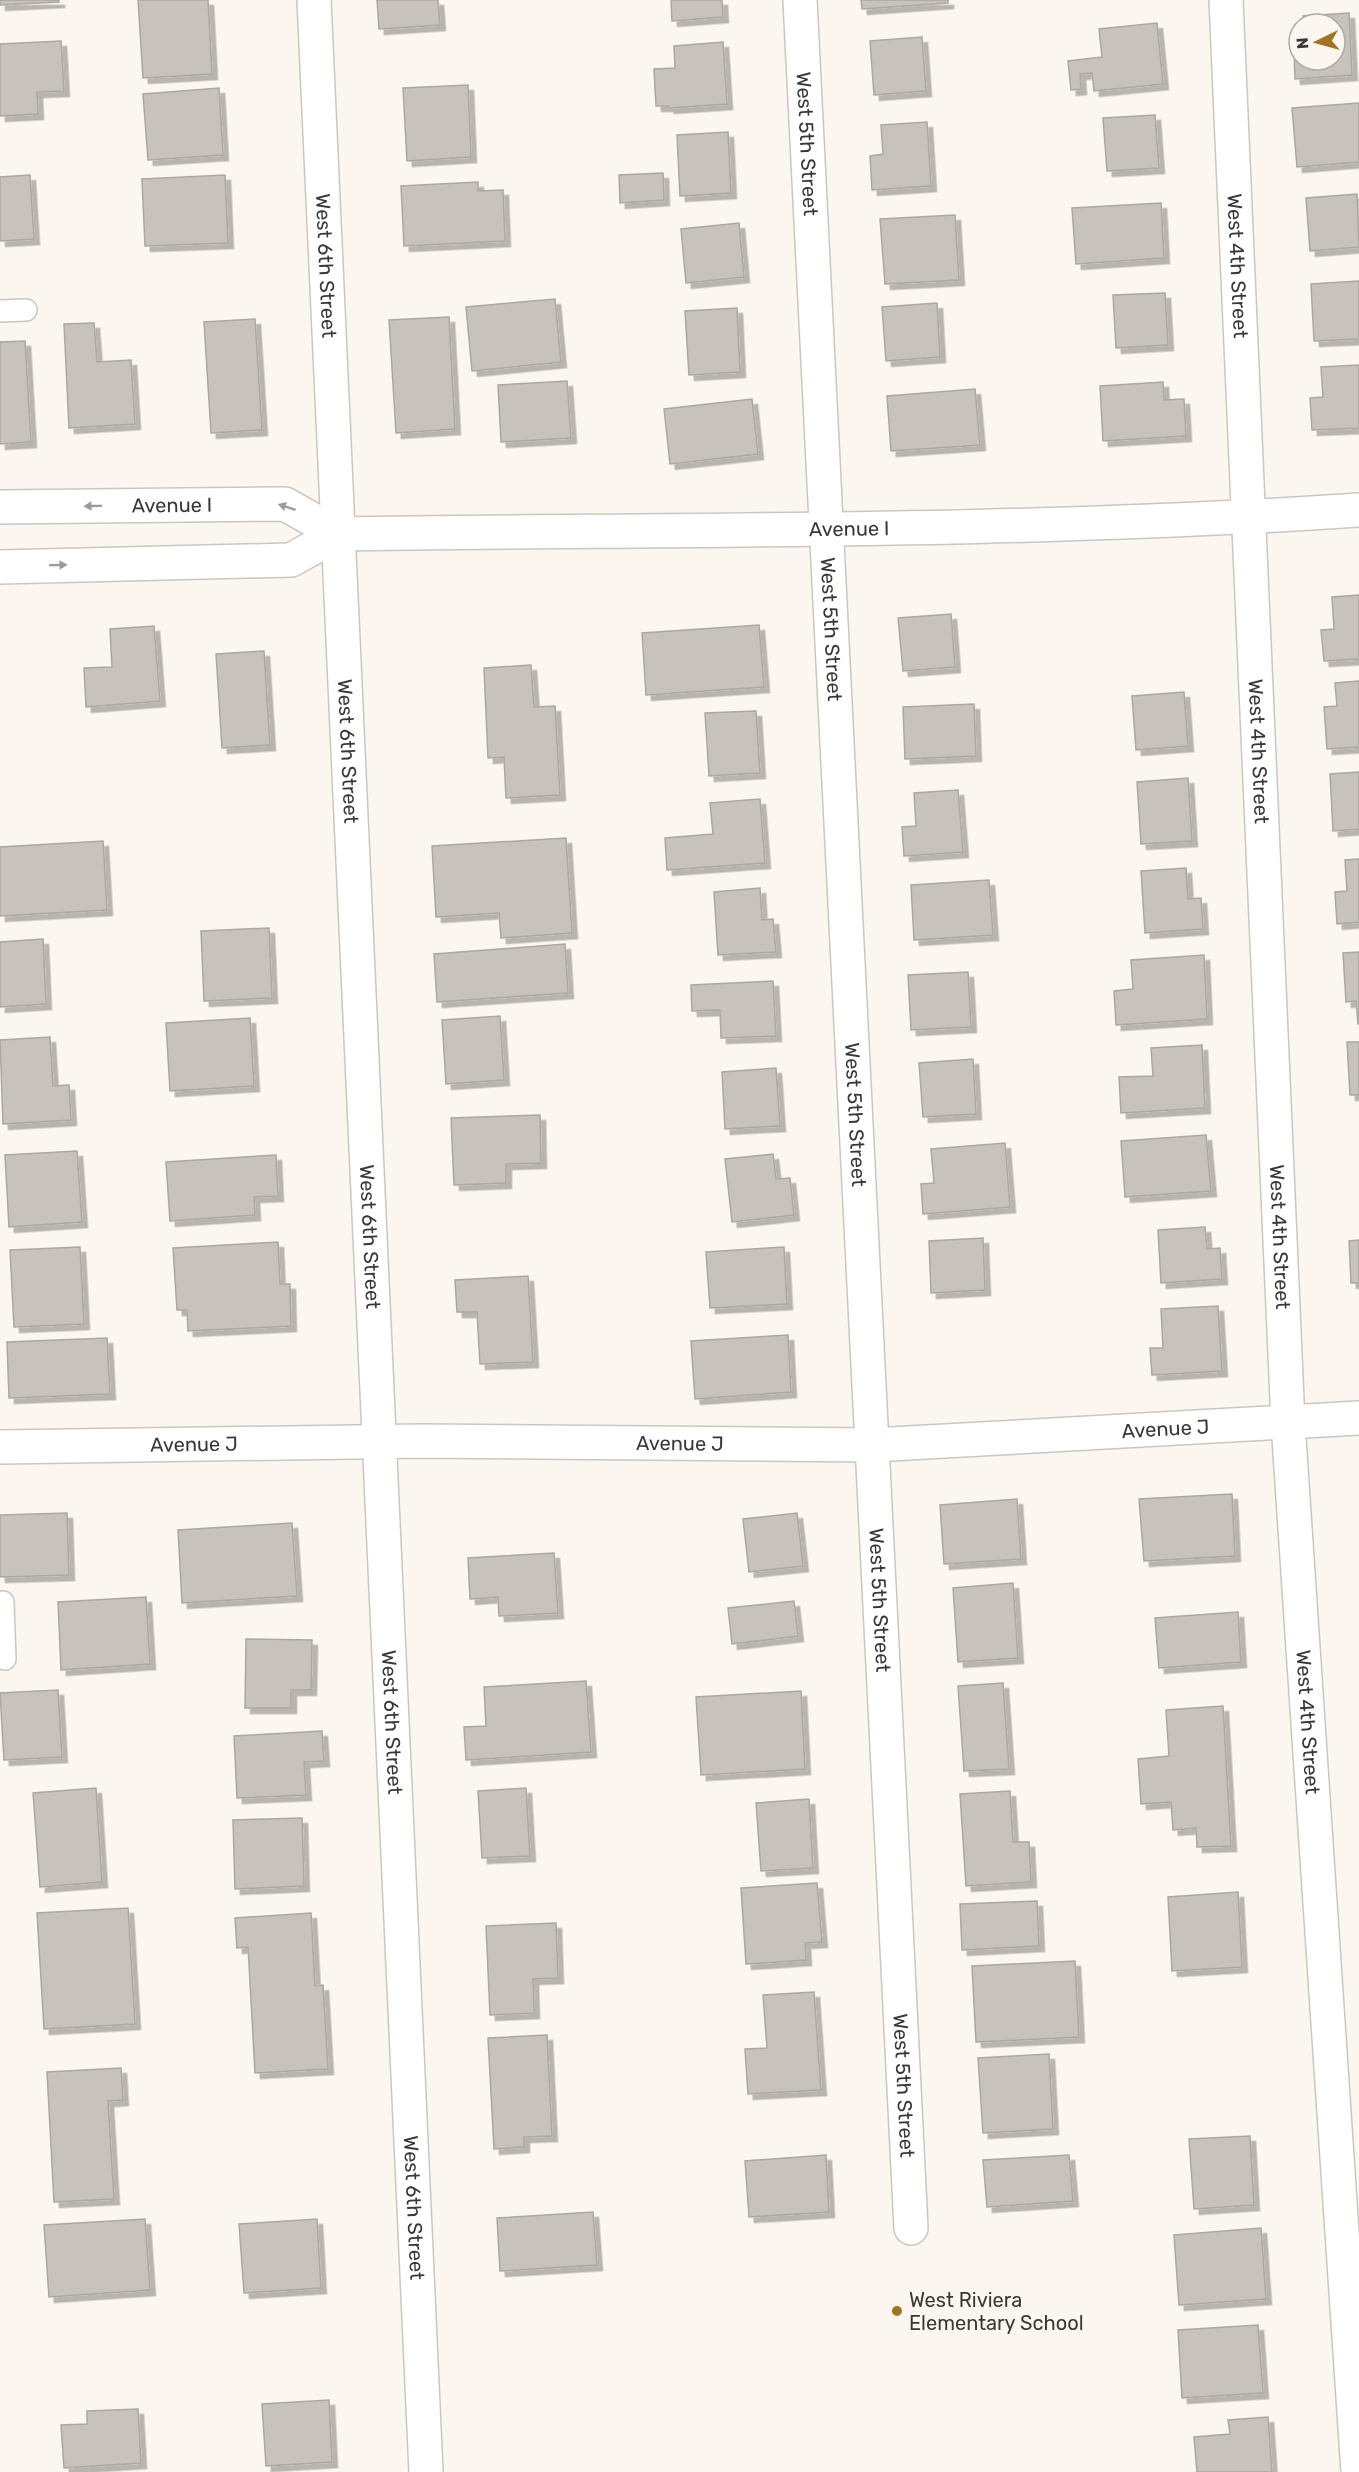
<svg xmlns="http://www.w3.org/2000/svg" width="1359" height="2472" viewBox="0 0 1359 2472" font-family="Rubik,sans-serif">
<style>
.building{fill:#c7c3bc;stroke:#aca7a1;stroke-width:1.5;filter:url(#shadow)}
.lines{fill:none;stroke-linecap:round;stroke-linejoin:round}
.lane-casing{stroke:#cbc7c0;stroke-width:24}
.street-casing{stroke:#cbc7c0;stroke-width:36}
.lane{stroke:#fff;stroke-width:21}
.street{stroke:#fff;stroke-width:33}
.oneway{fill:#9c9c9a}
.poi-dot{fill:#a07425;stroke:#fbf7f0;stroke-width:2}
.labels{text-anchor:middle;stroke-width:5;stroke-linejoin:round;paint-order:stroke}
.street-label{font-size:20px;fill:#3a3836;stroke:#fbf7f0}
.poi-label{font-size:20px;fill:#3a3836;stroke:#fbf7f0;text-anchor:start}
</style>
<defs>
<filter id="shadow"><feDropShadow dx="5.5" dy="5.5" stdDeviation="0" flood-color="#0004"/></filter>
</defs>
<rect width="100%" height="100%" fill="#fbf7f0"/>
<path class="building" d="M0 0H59V2L0 5Z
M138 0H208L212 74 143 78Z
M377 0H438L440 25 379 29Z
M671 0H722L723 17 672 21Z
M861 0H948V3L862 9Z
M1349 13 1352 75 1295 79 1294 51 1299 50V60H1335V24H1304L1303 16Z
M1157 23 1163 84 1094 91 1092 73 1080 74 1081 89 1071 90 1068 61 1102 57 1099 29Z
M922 37 926 91 874 95 870 41Z
M61 41 64 91 37 92 38 114 0 116V44Z
M723 42 727 104 669 108 668 106H656L654 69 675 68 674 46Z
M468 85 471 157 407 161 403 88Z
M219 88 223 155 148 160 143 94Z
M1359 103V162L1297 167 1292 108Z
M1155 115 1159 168 1107 171 1103 118Z
M927 122 931 186 872 190 870 156 883 154 881 125Z
M728 132 731 193 680 196 677 135Z
M663 173 664 200 620 203 619 175Z
M30 175 34 239 0 241V177Z
M225 175 228 243 145 246 142 179Z
M478 182V191L503 190 505 241 404 246 401 186Z
M1357 194 1359 247 1310 251 1306 198Z
M1161 203 1164 258 1076 264 1072 208Z
M955 215 959 280 885 284 880 219Z
M739 223 744 277 686 283 681 229Z
M1359 281V339L1314 341 1311 284Z
M1165 293 1168 345 1116 348 1113 295Z
M555 299 561 362 472 371 466 307Z
M937 303 940 357 886 361 882 307Z
M737 308 740 372 689 375 685 311Z
M449 317 455 429 396 433 389 320Z
M255 319 262 430 211 433 204 322Z
M94 323 97 362 131 360 135 424 69 428 64 324Z
M25 341 31 442 0 444V342Z
M1359 365V428L1312 430 1310 398 1323 397 1321 367Z
M567 381 571 438 501 442 498 385Z
M1163 382 1164 400 1184 399 1186 436 1103 441 1100 386Z
M975 389 980 445 891 451 887 396Z
M752 399 758 454 670 464 664 409Z
M1359 595V659L1324 661 1321 630 1334 629 1332 597Z
M951 614 955 667 903 671 898 618Z
M759 625 764 687 646 695 642 633Z
M154 626 160 701 86 707 84 668 112 667 110 629Z
M264 651 270 745 222 748 216 654Z
M531 665 534 707 555 706 560 795 506 798 504 757 488 758 484 668Z
M1359 681V747L1327 749 1324 707 1337 706 1335 683Z
M1184 692 1188 746 1136 750 1132 696Z
M974 704 976 756 905 759 903 707Z
M756 711 760 773 709 776 705 713Z
M1359 772V829L1333 831 1330 774Z
M1188 778 1192 841 1141 844 1137 782Z
M958 790 963 852 904 856 902 827 916 826 914 793Z
M760 799 765 863 667 870 665 838 713 834 710 803Z
M566 838 572 933 501 938 499 913 436 917 432 846Z
M103 841 107 910 0 916V847Z
M1359 859V922L1337 924 1335 892 1347 891 1345 860Z
M1186 868 1188 899 1201 898 1203 929 1145 933 1141 871Z
M989 880 993 935 914 940 911 885Z
M760 888 762 920 773 919 776 952 718 955 714 892Z
M269 928 272 998 204 1001 201 931Z
M43 939 46 1004 0 1007V942Z
M565 944 568 993 437 1002 434 954Z
M1359 952V1024H1358L1356 1001 1346 1002 1343 953Z
M1204 955 1207 1019 1116 1025 1114 991 1133 989 1131 960Z
M968 972 971 1027 911 1030 908 975Z
M773 981 776 1036 721 1038 720 1010 692 1011 691 985Z
M500 1016 504 1080 446 1084 442 1020Z
M250 1018 254 1086 170 1091 166 1023Z
M50 1037 53 1086 69 1085 71 1120 3 1124 0 1040Z
M1347 1042H1359V1095H1350Z
M1202 1045 1205 1108 1121 1113 1119 1077 1153 1076 1151 1048Z
M973 1059 976 1114 923 1117 919 1063Z
M776 1068 780 1126 725 1129 722 1072Z
M540 1115 541 1163 506 1164V1183L454 1185 451 1118Z
M1206 1135 1211 1191 1125 1197 1121 1141Z
M1005 1143 1010 1207 923 1214 921 1184 934 1183 931 1149Z
M77 1151 82 1222 9 1227 5 1155Z
M773 1154 776 1179 790 1178 794 1215 732 1222 725 1159Z
M276 1155 278 1196 254 1197 255 1215 170 1221 166 1162Z
M1205 1227 1207 1249 1220 1248 1222 1279 1161 1283 1158 1230Z
M983 1238 985 1290 931 1293 929 1241Z
M1359 1240V1283H1351L1349 1241Z
M278 1242 280 1284H290L291 1326 188 1331 187 1310H177L173 1248Z
M80 1247 84 1324 14 1327 10 1250Z
M784 1247 787 1304 710 1308 706 1252Z
M528 1276 533 1362 480 1364 477 1312H457L455 1280Z
M1218 1306 1222 1371 1152 1375 1150 1348H1163L1161 1309Z
M788 1335 791 1392 695 1399 691 1341Z
M107 1338 110 1394 9 1398 7 1342Z
M1232 1494 1235 1556 1144 1561 1139 1499Z
M1017 1499 1021 1559 944 1564 940 1505Z
M67 1513 69 1575 0 1577V1515Z
M797 1513 803 1566 749 1572 743 1519Z
M292 1523 297 1596 182 1603 178 1530Z
M554 1553 558 1613 499 1616 498 1597 470 1599 468 1558Z
M1013 1583 1018 1658 958 1662 953 1588Z
M146 1597 150 1664 61 1670 58 1602Z
M794 1601 798 1636 732 1644 728 1608Z
M1238 1612 1241 1662 1159 1668 1155 1618Z
M246 1639 312 1640 311 1690H291V1708H245Z
M586 1681 591 1752 466 1760 464 1727 486 1726 484 1687Z
M1003 1683 1009 1769 964 1771 958 1686Z
M58 1690 62 1757 4 1760 0 1693Z
M801 1691 805 1769 701 1775 696 1697Z
M1223 1706 1231 1846 1197 1847 1196 1828 1173 1830 1171 1802 1141 1804 1138 1759 1169 1756 1166 1710Z
M322 1731 324 1761 304 1762 306 1795 237 1798 234 1736Z
M96 1788 102 1882 40 1887 33 1793Z
M526 1788 530 1856 482 1858 478 1791Z
M1010 1791 1013 1842H1029L1031 1882 966 1886 960 1794Z
M809 1799 813 1868 761 1871 756 1803Z
M302 1818 304 1886 235 1889 233 1820Z
M817 1883 822 1942 805 1943 806 1960 746 1964 741 1888Z
M1238 1892 1242 1967 1172 1971 1168 1897Z
M1037 1901 1039 1946 962 1950 960 1904Z
M128 1908 135 2024 44 2029 37 1913Z
M311 1913 315 1986 323 1985 328 2069 255 2073 248 1947 237 1948 235 1918Z
M556 1923 558 1978 533 1979 534 2013 490 2015 486 1926Z
M1075 1961 1079 2037 976 2042 972 1966Z
M814 1992 821 2090 748 2094 745 2049 767 2048 763 1995Z
M547 2035 552 2136 524 2137V2147L494 2149 488 2038Z
M1049 2054 1053 2129 983 2133 978 2058Z
M121 2068 123 2100 108 2101 114 2199 54 2202 47 2072Z
M1250 2136 1254 2205 1194 2209 1189 2139Z
M826 2155 829 2212 749 2217 745 2161Z
M1069 2155 1073 2201 987 2207 983 2160Z
M593 2212 597 2265 500 2271 497 2218Z
M145 2219 150 2290 49 2297 44 2225Z
M317 2219 321 2288 244 2293 239 2224Z
M1261 2228 1266 2299 1179 2305 1174 2235Z
M1258 2325 1263 2393 1182 2398 1178 2330Z
M329 2400 332 2462 266 2466 262 2404Z
M138 2409 141 2463 64 2468 61 2425 87 2424V2411Z
M1268 2417 1272 2472H1197L1194 2437 1230 2434 1228 2420Z"/>
<g class="lines">
<g class="lane-casing">
<path id="lane" d="M0 311 26 310
M3 1602 5 1659"/>
</g>
<g class="street-casing">
<g id="street">
<path id="s1" d="M314 0 426 2472"/>
<path id="s2" d="M800 0 911 2228"/>
<path id="s3" d="M1226 0 1288 1423 1358 2472"/>
<path id="s4" d="M0 507 285 504 338 534"/>
<path id="s5" d="M0 567 291 560 338 534C678 529 1020 533 1359 510"/>
<path id="s6" d="M0 1447 422 1441 872 1445 1359 1418"/>
</g>
</g>
<use href="#lane" class="lane"/>
<use href="#street" class="street"/>
</g>
<defs><path id="oneway-solid" d="M-6-.8H1V-3.2L6.5 0L1 3.2V.8H-6Z" transform="scale(1.5)"/></defs>
<g class="oneway">
<use href="#oneway-solid" transform="translate(93 506) rotate(179)"/>
<use href="#oneway-solid" transform="translate(287 507) rotate(-162)"/>
<use href="#oneway-solid" transform="translate(58 565) rotate(-1)"/>
</g>
<circle class="poi-dot" cx="897" cy="2311" r="6"/>
<g class="labels">
<g class="street-label">
<text dy="7" stroke="none"><textPath href="#s2" startOffset="144">West 5th Street</textPath></text>
<text dy="7" stroke="none"><textPath href="#s1" startOffset="266">West 6th Street</textPath></text>
<text dy="7" stroke="none"><textPath href="#s3" startOffset="266">West 4th Street</textPath></text>
<text dy="7" stroke="none"><textPath href="#s4" startOffset="172">Avenue I</textPath></text>
<text dy="7" stroke="none"><textPath href="#s5" startOffset="856">Avenue I</textPath></text>
<text dy="7" stroke="none"><textPath href="#s2" startOffset="630">West 5th Street</textPath></text>
<text dy="7" stroke="none"><textPath href="#s1" startOffset="752">West 6th Street</textPath></text>
<text dy="7" stroke="none"><textPath href="#s3" startOffset="752">West 4th Street</textPath></text>
<text dy="7" stroke="none"><textPath href="#s2" startOffset="1116">West 5th Street</textPath></text>
<text dy="7" stroke="none"><textPath href="#s1" startOffset="1238">West 6th Street</textPath></text>
<text dy="7" stroke="none"><textPath href="#s3" startOffset="1238">West 4th Street</textPath></text>
<text dy="7" stroke="none"><textPath href="#s6" startOffset="1166">Avenue J</textPath></text>
<text dy="7" stroke="none"><textPath href="#s6" startOffset="680">Avenue J</textPath></text>
<text dy="7" stroke="none"><textPath href="#s6" startOffset="194">Avenue J</textPath></text>
<text dy="7" stroke="none"><textPath href="#s2" startOffset="1602">West 5th Street</textPath></text>
<text dy="7" stroke="none"><textPath href="#s1" startOffset="1724">West 6th Street</textPath></text>
<text dy="7" stroke="none"><textPath href="#s3" startOffset="1724">West 4th Street</textPath></text>
<text dy="7" stroke="none"><textPath href="#s2" startOffset="2088">West 5th Street</textPath></text>
<text dy="7" stroke="none"><textPath href="#s1" startOffset="2210">West 6th Street</textPath></text>
</g>
<g class="poi-label">
<text x="909" y="2307">West Riviera<tspan x="909" dy="23">Elementary School</tspan></text>
</g>
</g>
<g transform="translate(1317 42) rotate(265)"><circle r="28" fill="#fbf7f0" stroke="#aeaba6" stroke-width="1.5"/>
<path d="M0-4.5L10 22L0 15L-10 22Z" fill="#a07425"/>
<text y="-9" font-size="16" font-weight="bold" text-anchor="middle" fill="#3a3836">N</text>
</g>
</svg>
